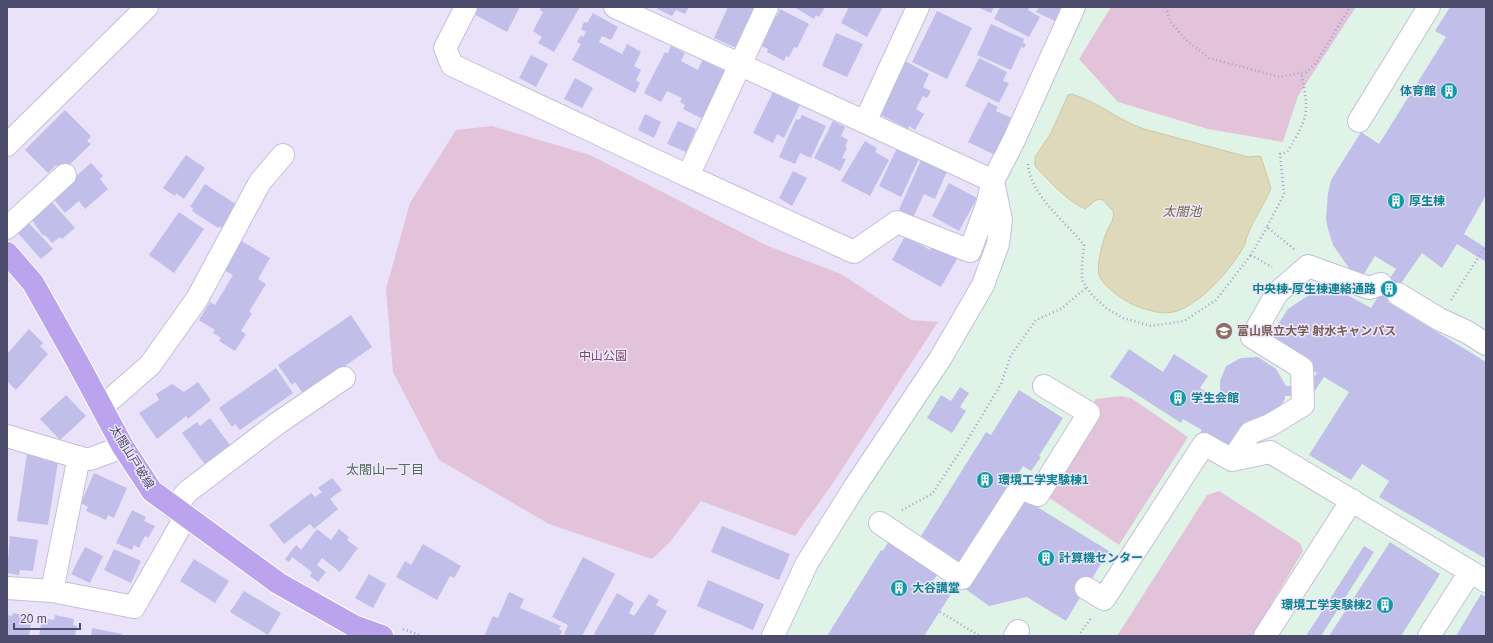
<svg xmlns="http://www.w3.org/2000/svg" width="1493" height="643" viewBox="0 0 1493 643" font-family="Arial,'Noto Sans JP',sans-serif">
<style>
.education{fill:#dff4e6}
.green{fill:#e3c3da}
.water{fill:#ded9ba;stroke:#cfc8a2}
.building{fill:#c2beea}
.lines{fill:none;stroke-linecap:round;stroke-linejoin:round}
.minor-casing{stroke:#c4bfdb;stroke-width:24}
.major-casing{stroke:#fff;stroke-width:24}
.path{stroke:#a5a2ce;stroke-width:2.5;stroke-dasharray:1 3;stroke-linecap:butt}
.minor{stroke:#fff;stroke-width:22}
.major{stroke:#bba3ee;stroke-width:22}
.labels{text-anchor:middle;stroke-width:3;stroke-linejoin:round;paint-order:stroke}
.culture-label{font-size:12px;font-weight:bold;fill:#0d838f;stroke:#eee7fc;text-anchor:start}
.education-label{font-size:12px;font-weight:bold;fill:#785e54;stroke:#eee7fc;text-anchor:start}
.park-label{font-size:12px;fill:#7b4c68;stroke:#eee7fc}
.street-label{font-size:12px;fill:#4e4c6c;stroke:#eee7fc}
.water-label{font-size:13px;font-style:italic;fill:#706a43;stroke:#eee7fc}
.neighbourhood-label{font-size:13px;fill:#53705d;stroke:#eee7fc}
</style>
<rect width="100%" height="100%" fill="#e9e2f8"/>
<path class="education" d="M1082 7H1486V636H783L817 562 1004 244 1007 181Z"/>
<path class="green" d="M1111 7H1356L1298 96 1283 142 1208 129 1118 102 1079 59Z
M492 126 590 155 768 246 841 274 911 320 938 322 833 483 795 536 701 501 670 542 652 559 549 524 439 460 393 372 386 289 410 203 456 130Z
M1120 396 1131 398 1188 437 1119 545 1036 489 1096 399Z
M1219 491 1300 543 1303 551 1252 636H1117L1207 495Z"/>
<path class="water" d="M1072 94C1100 103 1118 120 1144 129L1248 157 1259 156 1261 157 1271 188C1265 204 1254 218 1248 234 1246 238 1246 242 1244 246 1230 270 1204 301 1177 311 1163 316 1149 310 1136 306 1126 302 1102 286 1099 275 1096 265 1103 240 1107 231 1110 224 1115 219 1113 211L1102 199 1096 200 1085 209C1065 199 1050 182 1035 166V157L1051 133 1068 95Z"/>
<path class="building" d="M475 7H520L507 32 472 13Z
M541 7H580L554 52 538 43 542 37 533 31 543 12 540 10Z
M658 7H689L685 14 676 10 672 16 657 9Z
M728 7H758L741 43 734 47 714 38Z
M794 7H825L819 17 816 15 814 19Z
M849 7H883L867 37 841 23Z
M977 7H994L991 13Z
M1000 7H1030L1028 10 1040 17 1029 37 994 19Z
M1039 7H1062L1055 21 1036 12Z
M1450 7H1486V195L1464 234 1486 248V262L1457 244 1442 268 1422 253 1388 302 1486 362V559L1379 497 1389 481 1362 464 1351 480 1309 455 1349 392 1324 377 1312 395 1285 396V399L1276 413 1229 448 1214 438 1105 609 1082 594 1066 621 1027 597 989 606 964 588 1024 499 1109 551 1090 582 1101 589 1202 430 1183 419 1181 423 1110 377 1129 349 1163 372 1174 354 1208 376 1200 388 1220 401V381L1226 366 1241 358 1258 357 1276 369 1286 386 1307 385 1317 373 1308 368 1312 361 1271 335 1288 309 1312 293 1324 290 1340 291 1371 308 1396 269 1375 256 1362 277 1349 268 1333 245 1328 229 1326 219 1328 193 1331 180 1361 132 1379 144 1446 37 1435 31Z
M780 9 809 24 797 48 794 47 789 57 786 56 784 61 767 52 768 49 760 45 773 15 777 16Z
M937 11 972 28 947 79 912 62Z
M593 13 618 27 611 40 602 36 599 42 622 54 627 44 641 52 634 66 641 70 636 80 640 83 635 93 572 60 581 44 577 42 581 35 583 37 586 32 581 29 584 22 587 23Z
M991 24 1024 39 1023 43 1026 44 1024 48 1021 47 1011 70 977 55Z
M836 33 863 44 847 77 822 66Z
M671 46 685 53 681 61 698 70 703 59 727 71 703 119 683 109 685 105 680 102 682 98 667 91 661 102 644 93 665 52 668 53Z
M531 55 548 64 536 87 519 78Z
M979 58 1007 72 1003 81 1009 83 999 103 965 86Z
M905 61 929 74 923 87 931 91 927 98 923 96 916 109 924 114 915 130 909 126 908 129 881 115 884 110 880 107Z
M575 78 593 88 582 108 564 99Z
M773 92 800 105 784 138 777 134 773 143 753 133Z
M988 102 998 107 996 111 1012 118 995 155 968 142Z
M65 110 91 136 87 141 91 144 67 167 60 169 56 165 48 173 25 150Z
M645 114 661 122 654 138 638 130Z
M802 115 826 126 811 158 800 153 795 164 779 157 796 119 799 120Z
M678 121 696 129 686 152 667 144Z
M833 121 845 127 841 136 848 140 845 146 847 148 842 158 846 159 840 171 814 158Z
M865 141 877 148 875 152 889 160 870 196 841 181Z
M897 148 919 159 901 197 879 186Z
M186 155 205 168 184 199 176 193 175 196 163 188Z
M921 160 947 171 935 199 924 194 913 218 898 212Z
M91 163 103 176 100 179 108 189 85 209 79 201 65 213 52 197Z
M793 171 807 178 792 206 779 198Z
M949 183 977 198 959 231 932 216Z
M205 184 237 205 222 228 219 226 218 228 192 211 193 208 190 207Z
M50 200 75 228 62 239 60 237 52 243 45 235 43 236 30 217Z
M179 212 204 229 174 273 149 255Z
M26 220 53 249 41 259 15 230Z
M905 236 930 250 932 246 957 259 941 287 892 260Z
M240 240 270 258 258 279 266 284 249 312 252 313 241 331 246 334 235 351 219 341 221 338 213 333 215 330 199 320 210 302 215 305 233 275 222 269Z
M351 315 372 347 304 395 295 382 292 385 278 365Z
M29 329 43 343 40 346 48 354 16 390 7 381V354Z
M276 368 293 393 240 430 235 424 232 427 219 408Z
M198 382 211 400 188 419 186 416 157 439 139 413 159 400 156 394 172 384 184 392Z
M960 387 969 393 960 407 966 411 952 433 927 418 941 395 951 401Z
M1019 390 1063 418 1039 456 1041 457 1031 471 1023 466 962 564 921 536 986 432 991 435Z
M66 395 86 416 60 440 40 419Z
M210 418 232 448 206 466 182 433 197 422 200 426Z
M27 453 44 456 43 460 58 462 48 525 17 521Z
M94 473 127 488 114 518 108 515 106 520 86 511 88 507 81 503Z
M332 478 342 490 330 499 338 509 314 529 310 524 284 544 269 525 311 493 315 497 322 492 318 488Z
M132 510 146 517 144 521 155 526 148 538 145 536 139 548 134 545 132 550 116 543Z
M722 526 790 554 779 580 711 552Z
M317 529 331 540 339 529 349 537 347 540 358 548 340 572 322 558 317 565 326 572 318 582 310 576 312 572 292 557 289 562 285 559 296 545 301 550Z
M10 536 38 540 33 571 20 570 19 575 7 573Z
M891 537 942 569 932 582 951 594 924 636H827L881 550 883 551Z
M1390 542 1440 574 1401 636H1329Z
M423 544 461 566 454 578 450 576 437 600 396 577 405 561 411 565Z
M1364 546 1374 552 1321 636H1306Z
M85 547 103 556 90 583 71 574Z
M114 549 141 561 131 583 104 570Z
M583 557 615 574 582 636H568L564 634 568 625 552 617Z
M194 559 229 581 215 603 180 581Z
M369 574 386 584 373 608 355 598Z
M708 580 764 604 753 630 697 606Z
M244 591 281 613 268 635 230 612Z
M509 592 524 599 520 608 561 626 559 629 562 631 560 636H484L493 616 498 618Z
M617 593 634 603 629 613 634 616 649 594 659 600 656 605 667 611 653 636H593Z
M1481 594 1486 597V636H1456Z
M13 613 24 615 23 619 32 620 29 636H7V615L12 616Z
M55 615 74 619 73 625 77 626 75 635 39 636 42 618 54 620Z
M92 628 122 634V636H91Z"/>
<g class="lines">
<g class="minor-casing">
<path id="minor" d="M466 7 445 48 452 65 688 176
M615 7 993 181
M767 7 688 176 854 252 897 222 970 251 987 205 993 181 1014 140 1074 7
M1359 121 1429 7
M865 122 918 7
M7 145 147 7
M7 228 65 175
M1398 294 1439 319 1467 332 1486 344
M102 407 150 365 197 299 260 182 283 155
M7 436 84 459H90L123 447
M1232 460 1270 452 1486 581
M174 508 187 492 278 423 344 378
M880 523 962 578 1020 488 1038 495 1089 413 1044 386
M7 588 52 591 134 607 186 516
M1086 588 1104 599 1204 444 1232 460 1250 433 1270 425 1303 405 1302 368 1252 337 1277 293 1308 266 1369 288 1381 284
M52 591 79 457
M773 636 807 563 854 488 940 359 983 285 998 244 1001 220 994 186
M1015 636 1018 631
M1265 636 1352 500
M1429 636 1470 572"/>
</g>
<g class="major-casing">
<path id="major" d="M7 253 33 283 78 363 123 447 152 491 278 583 354 626 382 636"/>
</g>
<path class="path" d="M1166 7 1170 21 1185 39 1209 58 1280 77 1306 72 1316 63 1350 7
M1028 164C1030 195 1066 222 1084 245L1082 263V280L1092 295 1106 308 1123 318 1151 326 1184 321 1216 300 1251 255
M1267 227 1251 255 1272 267
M1294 249 1267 227 1284 194 1280 154 1287 152C1308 118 1310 113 1301 73
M1451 300 1485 247
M902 510 932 494 965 444 1001 384 1011 355 1036 320 1061 309 1087 287
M940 612 980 636
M403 629 422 636
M1078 636 1092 617"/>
<use href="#minor" class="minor"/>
<use href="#major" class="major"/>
</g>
<defs>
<g id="building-disc" transform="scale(0.9)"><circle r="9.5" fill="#0f9aa8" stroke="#eee7fc"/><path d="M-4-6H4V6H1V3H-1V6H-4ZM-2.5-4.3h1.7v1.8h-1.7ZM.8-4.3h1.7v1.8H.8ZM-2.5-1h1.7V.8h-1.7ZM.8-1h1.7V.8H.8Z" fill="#fff"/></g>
<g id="university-disc" transform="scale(0.9)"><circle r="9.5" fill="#8d6e63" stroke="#eee7fc"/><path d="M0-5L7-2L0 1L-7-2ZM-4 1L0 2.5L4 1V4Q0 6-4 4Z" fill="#fff"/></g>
</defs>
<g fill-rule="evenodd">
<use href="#building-disc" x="1449" y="91"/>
<use href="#building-disc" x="1396" y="201"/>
<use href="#building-disc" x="1389" y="289"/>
<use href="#university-disc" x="1224" y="331"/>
<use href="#building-disc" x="1178" y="398"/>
<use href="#building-disc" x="985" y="480"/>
<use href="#building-disc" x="1046" y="558"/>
<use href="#building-disc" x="899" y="588"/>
<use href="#building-disc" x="1385" y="605"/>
</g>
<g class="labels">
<g class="culture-label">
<text x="1436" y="95" text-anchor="end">体育館</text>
<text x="1409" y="205">厚生棟</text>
<text x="1376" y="293" text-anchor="end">中央棟-厚生棟連絡通路</text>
<text x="1191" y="402">学生会館</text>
<text x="998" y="484">環境工学実験棟1</text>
<text x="1059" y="562">計算機センター</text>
<text x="912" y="592">大谷講堂</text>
<text x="1372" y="609" text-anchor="end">環境工学実験棟2</text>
</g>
<g class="education-label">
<text x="1237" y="335">富山県立大学 射水キャンパス</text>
</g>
<g class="park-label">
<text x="603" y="360">中山公園</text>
</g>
<g class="street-label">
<text transform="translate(132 457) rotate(58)" y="4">太閤山戸破線</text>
</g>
<g class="water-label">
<text x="1182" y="216">太閤池</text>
</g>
<g class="neighbourhood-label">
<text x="385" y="474">太閤山一丁目</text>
</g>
</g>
<rect width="1493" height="643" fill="none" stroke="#4e4c6c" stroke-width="16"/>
<path d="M14 623v6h66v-6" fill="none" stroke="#4e4c6c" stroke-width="2"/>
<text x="20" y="623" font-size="12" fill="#4e4c6c" stroke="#eee7fc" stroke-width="3" paint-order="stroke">20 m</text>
</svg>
